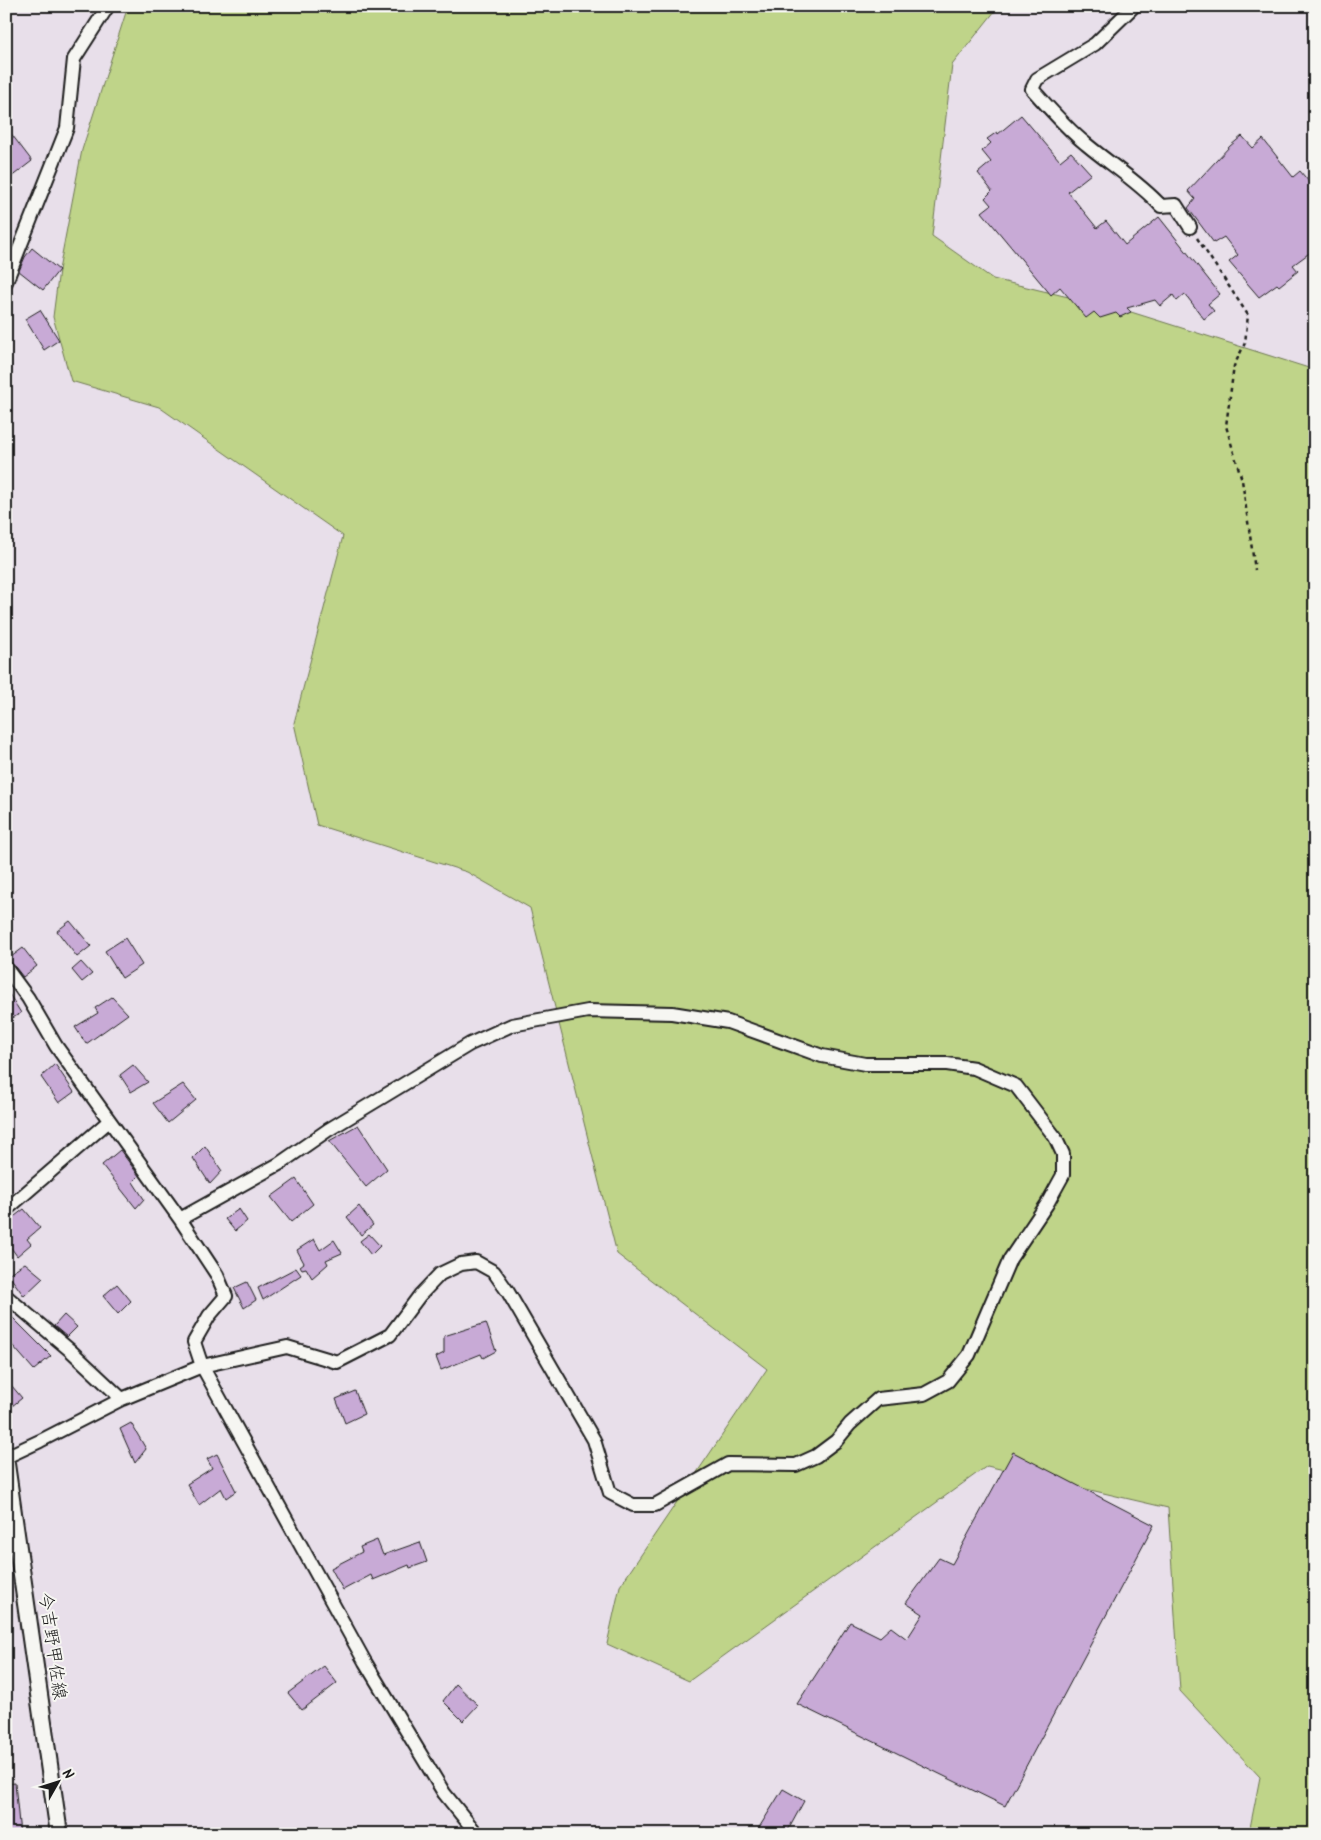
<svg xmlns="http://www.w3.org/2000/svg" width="1321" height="1840" viewBox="0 0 1321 1840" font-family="Kalam,'Klee One',sans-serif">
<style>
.green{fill:#bfd489;stroke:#6e7852}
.building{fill:#c8aad6;stroke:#1c1c1c}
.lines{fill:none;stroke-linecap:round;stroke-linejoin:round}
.minor-casing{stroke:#1c1c1c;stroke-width:16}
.secondary-casing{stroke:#1c1c1c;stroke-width:20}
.path{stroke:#1c1c1c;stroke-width:2.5;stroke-dasharray:4 4;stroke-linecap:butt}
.minor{stroke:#f6f6f2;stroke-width:12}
.secondary{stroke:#f6f6f2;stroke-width:16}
.labels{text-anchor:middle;stroke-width:4;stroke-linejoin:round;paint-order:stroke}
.street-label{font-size:18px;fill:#1c1c1c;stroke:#f6f6f2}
</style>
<rect width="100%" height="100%" fill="#e8dfea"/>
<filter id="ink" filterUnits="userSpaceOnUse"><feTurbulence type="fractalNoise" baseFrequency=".02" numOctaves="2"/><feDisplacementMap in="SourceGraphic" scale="10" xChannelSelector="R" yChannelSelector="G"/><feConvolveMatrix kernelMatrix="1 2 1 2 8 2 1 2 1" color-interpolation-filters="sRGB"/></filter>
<g filter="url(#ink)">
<path class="green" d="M128 6H769L774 10 792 6H999L952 65 932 236 993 279 1131 312 1315 370V1834L1249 1833 1260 1777 1180 1691 1168 1508 987 1466 689 1681 607 1644 620 1586 767 1369 617 1254 530 908 467 872 317 825 294 723 343 536 159 407 71 381 53 317 59 270 82 150Z"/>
<path class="building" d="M1021 115 1060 161 1071 152 1091 174 1068 192 1097 228 1106 221 1125 245 1159 217 1220 294 1208 304 1214 311 1204 319 1185 294 1177 301 1173 295 1160 306 1155 300 1127 308 1131 312 1120 317 1116 313 1100 318 1094 312 1086 318 1060 287 1051 295 982 212 991 205 985 198 992 191 978 173 991 162 982 151 991 143 987 139 997 132 998 134Z
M6 127 32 161 6 181Z
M1242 136 1253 148 1263 139 1293 177 1300 171 1315 189V249L1293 265 1298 271 1279 286 1277 284 1259 297 1229 262 1238 255 1224 237 1214 243 1188 208 1195 199 1188 191 1230 146Z
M32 248 59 270 43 290 19 271 25 257Z
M40 310 59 340 44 350 25 319Z
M70 921 91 946 77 957 57 931Z
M125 938 142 965 122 978 105 951Z
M23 948 37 966 23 977 12 963 7 960Z
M81 962 92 974 82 982 72 970Z
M6 989 21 1013 6 1022Z
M112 997 128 1014 86 1044 75 1027 98 1013 95 1008Z
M55 1064 74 1092 59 1103 41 1077Z
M133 1065 148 1082 131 1092 120 1075Z
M183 1084 196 1100 168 1123 153 1103Z
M358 1125 387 1169 366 1187 329 1141Z
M205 1146 222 1171 210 1184 193 1158Z
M120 1150 139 1176 133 1182 144 1199 136 1208 102 1165Z
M296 1179 313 1204 291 1222 271 1197Z
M359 1206 373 1225 361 1235 347 1217Z
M24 1209 40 1228 27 1239 31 1244 17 1256 6 1241V1223Z
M239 1209 247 1221 235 1231 225 1219Z
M369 1234 380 1246 371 1255 360 1241Z
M314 1239 320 1250 334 1240 342 1253 326 1260 328 1264 312 1278 306 1268 302 1269 300 1266 304 1263 297 1250Z
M25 1263 43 1278 24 1296 8 1274Z
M296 1268 301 1275 263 1300 258 1288Z
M247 1282 256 1300 244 1308 234 1288Z
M117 1284 131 1301 118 1314 103 1296Z
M6 1311 51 1356 34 1370 6 1338Z
M64 1315 77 1327 67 1337 54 1326Z
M486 1323 496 1351 483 1358 481 1354 441 1370 436 1357 444 1353V1336Z
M6 1379 22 1398 6 1411Z
M355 1391 364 1414 345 1423 336 1399Z
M131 1423 146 1449 135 1463 120 1429Z
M1013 1452 1154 1525 1005 1806 797 1704 850 1622 880 1637 891 1627 907 1639 923 1614 906 1603 939 1558 952 1564Z
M217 1454 236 1491 226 1498 221 1488 199 1505 187 1484 212 1468 207 1459Z
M377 1540 383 1555 420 1542 427 1562 410 1568 409 1565 373 1580 371 1575 343 1590 331 1568 362 1552 360 1547Z
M324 1666 337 1683 302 1710 288 1693Z
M456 1684 478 1705 463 1721 443 1701Z
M15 1783 20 1834H6V1784Z
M783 1789 804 1801 786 1834H755Z"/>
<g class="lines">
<g class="minor-casing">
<path id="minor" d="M1134 6 1095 44 1037 79 1032 89C1049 108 1066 128 1086 144 1111 165 1139 182 1161 206L1176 205 1190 227
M6 282 67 128 74 59 108 6
M6 968 28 998 56 1046 180 1219 217 1275 226 1296 209 1316 194 1342 202 1366 365 1662 444 1793 477 1834
M6 1210 109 1121
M6 1296 71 1351 122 1399
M6 1457 40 1441 122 1399 202 1366 287 1347 337 1362 390 1335 420 1295 440 1274 461 1264 476 1262 494 1272 508 1292 594 1440 610 1493 633 1505H655L728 1464 796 1465 816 1456 836 1441 850 1424 878 1399 924 1394 948 1381 969 1355 1010 1259 1047 1204 1063 1175V1154L1055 1137 1016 1086 974 1068 947 1064H865L822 1056 728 1022 672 1013 588 1011 512 1025 470 1044 328 1130 279 1164 180 1219"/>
</g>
<g class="secondary-casing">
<path id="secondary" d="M6 1464 59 1834"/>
</g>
<path class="path" d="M1197 238 1248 315 1245 343 1234 366 1226 426 1242 480 1255 570"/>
<use href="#minor" class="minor"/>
<use href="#secondary" class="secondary"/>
</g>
</g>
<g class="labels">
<g class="street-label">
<text transform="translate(53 1646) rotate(82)" y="6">今吉野甲佐線</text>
</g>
</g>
<rect width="1321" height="1840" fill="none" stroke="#f6f6f2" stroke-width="25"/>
<rect x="12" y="12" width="1296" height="1815" fill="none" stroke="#1c1c1c" stroke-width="2" filter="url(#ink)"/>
<g transform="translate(58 1782) rotate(51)" stroke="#f6f6f2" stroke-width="4" paint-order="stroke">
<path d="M0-4L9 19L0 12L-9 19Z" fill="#1c1c1c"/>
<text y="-8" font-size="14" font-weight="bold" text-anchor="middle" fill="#1c1c1c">N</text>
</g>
</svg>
